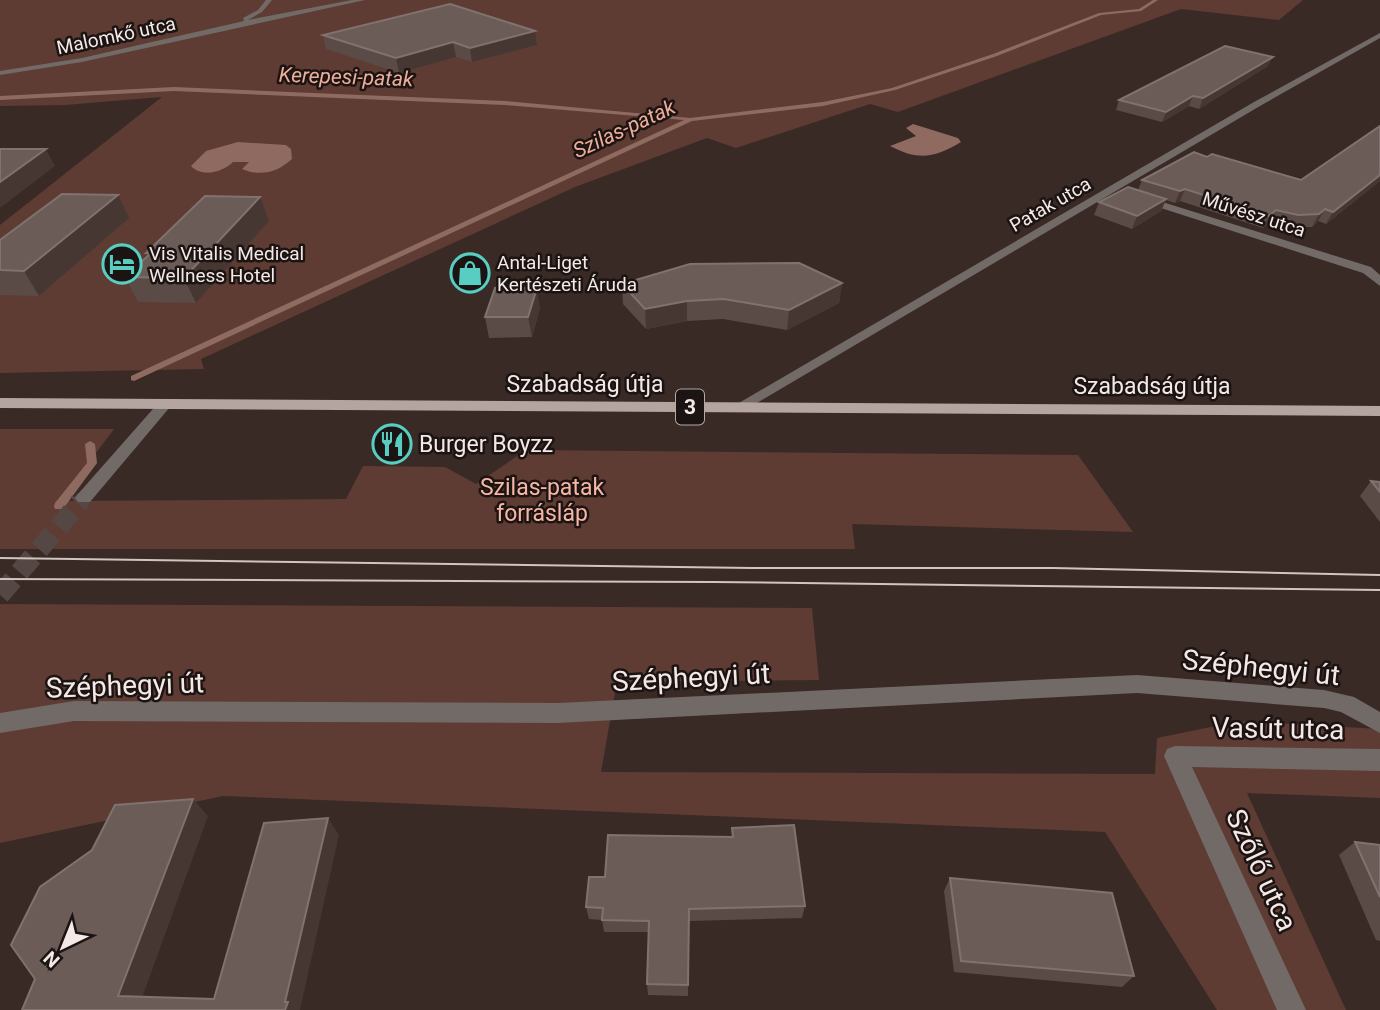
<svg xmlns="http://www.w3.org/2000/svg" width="1380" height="1010" viewBox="0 0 1380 1010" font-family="Roboto,sans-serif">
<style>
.green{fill:#5e3c33}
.water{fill:#8f6a60}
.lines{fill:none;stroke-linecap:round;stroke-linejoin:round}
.stream{fill:#8f6a60;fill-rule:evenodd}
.minor-tunnel-far1{stroke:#554743;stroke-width:16;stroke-dasharray:16 8;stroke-linecap:butt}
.minor-tunnel{stroke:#554743;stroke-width:20;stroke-dasharray:20 10;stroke-linecap:butt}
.minor{fill:#726a67;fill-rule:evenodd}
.major{fill:#b5a5a0;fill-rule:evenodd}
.tram{stroke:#d1c5c2;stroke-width:2}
.wall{fill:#5b4b47}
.shaded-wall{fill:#463733}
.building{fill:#6b5c58;stroke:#80726e;stroke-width:2}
.labels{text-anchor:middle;stroke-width:5;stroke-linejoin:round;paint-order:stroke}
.far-street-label{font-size:19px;fill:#f4e9e6;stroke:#1b1412}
.far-poi-label{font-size:19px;fill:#f4e9e6;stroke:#1b1412;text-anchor:start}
.far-water-label{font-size:21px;font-style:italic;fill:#efae9c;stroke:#1b1412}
.shield{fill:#1b1412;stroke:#b3a9a6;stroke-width:2}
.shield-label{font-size:21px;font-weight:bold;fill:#f4e9e6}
.street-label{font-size:23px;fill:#f4e9e6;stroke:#1b1412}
.poi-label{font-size:23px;fill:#f4e9e6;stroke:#1b1412;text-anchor:start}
.park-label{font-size:23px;fill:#f7b5a3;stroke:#1b1412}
.near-street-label{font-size:28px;fill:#f4e9e6;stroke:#1b1412}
</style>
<rect width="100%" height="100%" fill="#392a26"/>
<path class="green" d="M0 0H1303L1279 20 1181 9 898 112 870 104 736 148 707 138 575 187 201 359 204 369 0 373V225L162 97 65 105 0 106Z
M0 429H114L60 501 346 499 363 466 445 467 476 484 526 450 1078 455 1133 532 852 524 855 549H0Z
M0 604 812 608 819 680 617 682 601 772 1155 774 1157 738 1240 721 1380 729V798L1247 793 1346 1010H1217L1105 832 223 796 0 843Z"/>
<path class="water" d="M913 124 958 138 961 142C934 158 919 161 890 146L916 136 906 128Z
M238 142 286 145 291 149 292 159C278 172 261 177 242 169L249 162H233C223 172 202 178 191 166L206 151Z"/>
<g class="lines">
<path class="stream" d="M1153 0H1158L1141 11 1101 15 997 56 895 90 823 106 692 121 134 381 131 380V376L684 120 505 105 174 91 0 100V96L174 87 505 101 690 118 823 102 892 88 993 54 1099 13 1139 9Z
M90 441 95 444 97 463 63 509H55L54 506 55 503 87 463 85 444Z"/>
<path class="minor-tunnel-far1" d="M79 504 84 498"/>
<path class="minor-tunnel" d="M0 595 80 502"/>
<path class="minor" d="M266 0H272L262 12 248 20 352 0H365L82 62 0 75V71L82 58 244 21 243 18 258 10Z
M1380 33V38L1260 106 745 410 740 412 732 407 1254 102Z
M1140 195 1371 267 1380 275V286L1363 273 1136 200 1135 198Z
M165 399 170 401 173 404 170 407 90 502H78L75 498 78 494 160 401Z
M1137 675 1324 690 1354 697 1380 712V733L1341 712 1324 708 1137 693 558 723 74 721 0 733V713L74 701 558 703Z
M1175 746 1380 749V771L1192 767 1306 1010H1277L1164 756 1167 749Z"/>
<path class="major" d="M0 398 1380 406V416L0 408Z"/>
<path class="tram" d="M0 558 752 568H1053L1380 575
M0 579 713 582 1380 590"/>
</g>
<path class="wall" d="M323 35 537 45 472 62 456 57 399 73 326 49Z
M1268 66 1199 109 1189 106 1162 122 1116 110 1119 100Z
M1380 126V181L1326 224 1318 221 1312 227H1291L1270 222 1263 228 1180 201 1175 203 1166 200 1161 211 1132 229 1094 215 1099 202 1138 190 1142 180 1207 157 1301 180Z
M129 218 39 296 0 295V240Z
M269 221 196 303 138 302 125 277 147 256 146 253Z
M842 283 839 303 787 330 723 319 687 321 646 329 623 304 622 284Z
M540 308 532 337 489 338 485 317Z
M1371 481 1380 482V522L1360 496Z
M732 828 805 906 802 918 689 921 688 996 648 995 647 984 649 932H604L602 920 589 919 586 907 605 877 732 837Z
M1355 842 1380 845V941L1376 940 1339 855Z
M950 878 1134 976 1122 987 954 972 944 891Z"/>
<path class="shaded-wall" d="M535 31 537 45 472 62 470 48Z
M453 42 456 57 399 73 396 58Z
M1273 57 1268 66 1199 109 1203 98Z
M1193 96 1189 106 1162 122 1166 112Z
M46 149 55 166 0 208V182Z
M1380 175V181L1326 224 1333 212Z
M1185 189 1180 201 1175 203 1180 191Z
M118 195 129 218 39 296 24 271Z
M260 197 269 221 196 303 184 278Z
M1166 199 1161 211 1132 229 1137 216Z
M1325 209 1318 221 1312 227 1319 214Z
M1276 210 1270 222 1263 228 1269 216Z
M842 283 839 303 787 330 789 310Z
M537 288 540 308 532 337 528 317Z
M687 301V321L646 329 645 309Z
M193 799 208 816 138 1009 118 996Z
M328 818 339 835 300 1010H285V1002Z"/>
<path class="building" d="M450 4 535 31 470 48 453 42 396 58 323 35Z
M1225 46 1273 57 1203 98 1193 96 1166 112 1119 100Z
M1380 126V175L1333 212 1325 209 1319 214 1298 215 1276 210 1269 216 1185 189 1180 191 1142 180 1194 152 1207 157 1212 154 1301 180Z
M0 149H46L0 182Z
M1128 187 1166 199 1137 216 1099 202Z
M62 194 118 195 24 271 0 270V240Z
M205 196 260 197 184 278 125 277 151 253H146Z
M799 263 842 283 789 310 724 299 687 301 645 309 622 284 690 264Z
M495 288H537L528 317H485Z
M1371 481 1380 482V492Z
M193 799 118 996 214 999 264 823 328 818 285 1002H288L285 1010H22L35 979 11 945 40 887 92 850 115 805Z
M794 825 805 906 689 909 688 985 647 984 649 921 602 920 603 908 586 907 589 877H605L608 835 733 837 732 828Z
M1355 842 1380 845V897Z
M950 878 1112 893 1134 976 961 961Z"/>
<defs>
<g id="hotel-ring" transform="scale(2.0125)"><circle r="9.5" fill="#1b1412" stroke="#57cec1" stroke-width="1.5"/><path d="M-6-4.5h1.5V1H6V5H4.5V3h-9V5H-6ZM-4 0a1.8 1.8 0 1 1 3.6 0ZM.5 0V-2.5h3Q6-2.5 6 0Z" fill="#57cec1"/></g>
<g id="shop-ring" transform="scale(2.0125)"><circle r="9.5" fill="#1b1412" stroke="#57cec1" stroke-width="1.5"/><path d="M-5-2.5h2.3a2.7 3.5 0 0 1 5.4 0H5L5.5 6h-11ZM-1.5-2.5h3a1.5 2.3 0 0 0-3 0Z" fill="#57cec1"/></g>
<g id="restaurant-ring" transform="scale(2.0125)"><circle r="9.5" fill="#1b1412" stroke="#57cec1" stroke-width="1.5"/><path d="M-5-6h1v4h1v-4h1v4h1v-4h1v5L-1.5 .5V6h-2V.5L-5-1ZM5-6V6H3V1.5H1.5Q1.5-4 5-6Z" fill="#57cec1"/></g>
</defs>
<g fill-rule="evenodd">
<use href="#hotel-ring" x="122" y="264"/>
<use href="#shop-ring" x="470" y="273"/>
<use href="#restaurant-ring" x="392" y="444"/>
</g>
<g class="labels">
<g class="far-street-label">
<text transform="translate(116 35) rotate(-12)" y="7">Malomkő utca</text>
<text transform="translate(1050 204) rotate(-30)" y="7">Patak utca</text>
<text transform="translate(1254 214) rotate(18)" y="7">Művész utca</text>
</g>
<g class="far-poi-label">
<text x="149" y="260">Vis Vitalis Medical<tspan x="149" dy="22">Wellness Hotel</tspan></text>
<text x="497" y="269">Antal-Liget<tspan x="497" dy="22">Kertészeti Áruda</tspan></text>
</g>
<g class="far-water-label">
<text transform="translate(346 77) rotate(2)" y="7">Kerepesi-patak</text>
<text transform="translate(624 129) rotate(-25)" y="7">Szilas-patak</text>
</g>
<rect class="shield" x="676" y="389.5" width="28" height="35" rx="5"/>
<g class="shield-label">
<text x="690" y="414">3</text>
</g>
<g class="street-label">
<text x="585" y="392">Szabadság útja</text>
<text x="1152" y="394">Szabadság útja</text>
</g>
<g class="poi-label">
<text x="419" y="452">Burger Boyzz</text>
</g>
<g class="park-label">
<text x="542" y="495">Szilas-patak<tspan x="542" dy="26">forrásláp</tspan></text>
</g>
<g class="near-street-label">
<text transform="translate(1261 667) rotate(6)" y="10">Széphegyi út</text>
<text transform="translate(691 677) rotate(-3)" y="10">Széphegyi út</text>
<text transform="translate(125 685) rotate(-2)" y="10">Széphegyi út</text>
<text transform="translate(1278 728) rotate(1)" y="10">Vasút utca</text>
<text transform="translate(1262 870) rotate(65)" y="10">Szőlő utca</text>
</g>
</g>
<g transform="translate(63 947) rotate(223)" stroke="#1b1412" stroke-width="5" paint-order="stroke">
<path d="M0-5L12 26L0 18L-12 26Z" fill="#f4e9e6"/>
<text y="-10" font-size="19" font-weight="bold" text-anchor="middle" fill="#f4e9e6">N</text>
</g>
</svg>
